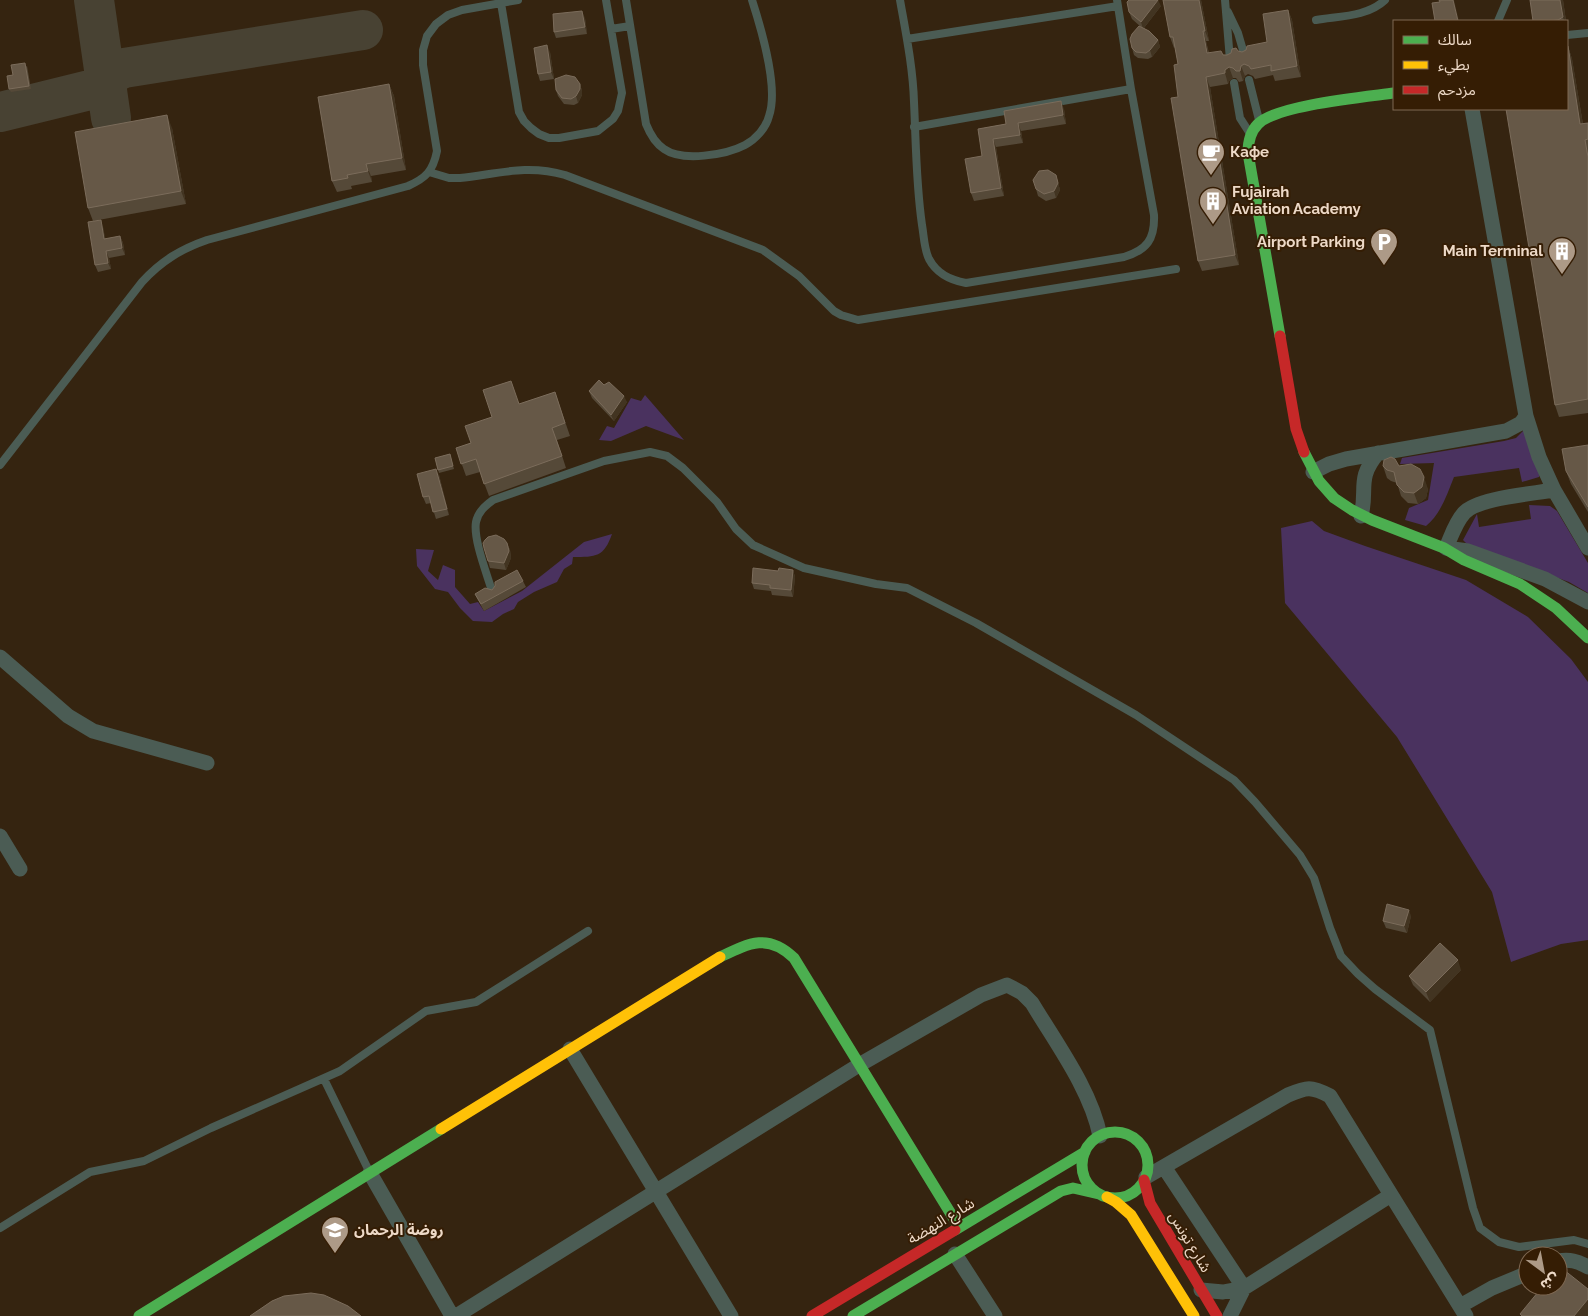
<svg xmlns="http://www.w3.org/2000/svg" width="1588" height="1316" viewBox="0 0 1588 1316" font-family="Raleway,'Noto Sans Arabic',sans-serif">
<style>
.green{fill:#4a325f}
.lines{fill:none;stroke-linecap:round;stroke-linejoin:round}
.taxiway{stroke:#484233;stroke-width:40}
.lane{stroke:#4b5c54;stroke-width:8}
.street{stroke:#4b5c54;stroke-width:15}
.fast{stroke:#4caf50;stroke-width:11}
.slow{stroke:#ffc107;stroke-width:11}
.jam{stroke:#c62828;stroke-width:11}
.wall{fill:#554938}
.shaded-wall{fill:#423421}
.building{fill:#665847;stroke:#7b6c5b}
.labels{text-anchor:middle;stroke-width:4;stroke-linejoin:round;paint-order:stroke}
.poi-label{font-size:15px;font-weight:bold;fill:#edd9c7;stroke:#351d04;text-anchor:start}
.street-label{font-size:15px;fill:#edd9c7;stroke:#351d04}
</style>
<rect width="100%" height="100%" fill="#352410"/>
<path class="green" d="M645 395 684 440 646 426 611 441 599 440 607 426 614 428 631 398 641 401Z
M1524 430 1541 471 1539 477 1522 482 1519 468 1454 477C1447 494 1441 514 1426 526L1405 520 1409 508 1428 500 1434 463 1400 464 1402 458 1504 441 1516 438Z
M1529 505 1550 506 1557 511 1588 563V593L1569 582 1468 545 1463 540 1477 514 1479 527 1531 519Z
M1312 521 1324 531 1365 546 1466 580 1528 617 1571 659 1588 682V940L1561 944 1511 962 1492 892 1397 737 1285 603 1281 528Z
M612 534C604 557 596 557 573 557L572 564 564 569 557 582 534 592 518 602 514 609 503 614 492 622 473 621 460 608 448 592 435 589 417 566 416 549 434 550 428 571 438 580 443 565 455 570V587L470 604 478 602 484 611 522 591 584 542Z"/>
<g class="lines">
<path class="taxiway" d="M94 0 111 118
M0 112 106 86 112 73 124 68 363 30"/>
<path class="lane" d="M626 0 646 124C650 134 655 143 664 149 682 162 726 155 745 145 756 139 766 128 769 116 779 88 761 28 752 0
M900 0C906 34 913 68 914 102 916 144 916 184 922 225 924 236 924 249 929 259 937 274 950 280 966 283L1124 257C1147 250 1155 239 1154 215L1131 89 1117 0
M1225 0 1230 60
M501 3 519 112 524 121 531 128 539 134 549 138H559L598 131 613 119 618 111 622 93 606 0
M1228 12 1238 33 1245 57
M1316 20C1339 16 1367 17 1385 0
M1498 21 1507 0
M611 29 630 26
M1567 35 1588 33
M907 39 1118 6
M1249 80 1259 120
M1234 83 1240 118 1249 132
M914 127 1131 89
M429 172 449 178H460C497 174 527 164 565 175L763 250 799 276 834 311 841 315 858 320 1176 269
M0 465 142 282C161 261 181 249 207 240L408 186C426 178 433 171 437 151L423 65V50L427 36 436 24 448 15 462 10 518 0
M492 591C487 574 473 539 476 522 478 512 485 506 493 500L604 461 650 452 667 456 683 468 717 502 736 529 753 545 804 568 876 584 907 588 976 623 1136 715 1234 780 1255 802 1300 855 1314 878 1330 928 1341 956 1358 974 1375 989 1430 1030 1473 1208 1480 1228 1499 1242 1519 1247 1574 1240 1588 1244
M324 1079 369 1171
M0 1228 90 1172 144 1161 211 1128 340 1071 426 1011 476 1002 588 931"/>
<path class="street" d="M1472 109 1526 416 1539 457 1554 490 1588 548
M1313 472 1329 464 1346 459 1506 431 1521 423 1526 416
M1554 490C1532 494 1477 498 1464 513 1455 523 1451 537 1446 548L1468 551 1545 579 1588 602
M1361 516C1368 489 1356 479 1378 453
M0 657 68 716 93 731 207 763
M0 836 20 869
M570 1049 731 1316
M1164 1167 1244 1288
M370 1173 452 1316
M1146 1177 1288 1095C1307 1087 1311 1086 1330 1096L1466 1316
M955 1254 995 1316
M1558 1261C1570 1259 1577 1261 1588 1267
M1201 1290 1223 1292 1244 1288 1391 1195
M1460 1306 1492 1288 1528 1273
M456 1316 859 1065 981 995 1007 985 1022 993 1032 1003C1056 1043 1091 1090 1100 1136
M1230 1316 1244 1288"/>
<path class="fast" d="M1280 336 1248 153C1248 142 1250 132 1258 124 1277 105 1365 97 1394 93
M1304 452 1319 481 1334 498 1352 510 1372 520 1444 548 1464 560 1520 584 1556 608 1588 638
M720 957C749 943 768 933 794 958L959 1227
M1082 1165a33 33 0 1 1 66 0a33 33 0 1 1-66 0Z
M955 1230 1085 1152
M139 1316 441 1129
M853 1316 1061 1191 1073 1188 1099 1194"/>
<path class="slow" d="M441 1129 720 957
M1107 1197 1116 1202 1131 1215 1194 1316"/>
<path class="jam" d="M1280 336 1296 429 1304 452
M1144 1180 1150 1203 1217 1316
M812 1316 955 1230"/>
</g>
<path class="wall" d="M1163 0H1201L1209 41H1206L1209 53 1227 55 1238 51 1242 52 1267 42 1288 10 1292 20 1301 77 1275 81 1273 75 1255 79 1253 76 1248 74 1245 76 1243 81 1239 82 1236 78H1233L1229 81 1228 84 1210 87 1239 265 1202 271 1198 261 1178 97V64L1175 47 1174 48 1170 37Z
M1563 0 1566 21H1533Z
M1161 6 1144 28 1158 40 1160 47 1152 57 1148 59 1138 58 1134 55 1132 48 1141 27 1132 19 1129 12Z
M585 18 587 34 556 38 554 32Z
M1568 46 1572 59 1583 124 1588 123V413L1559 417 1555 405Z
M550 52 554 79 540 81 538 74Z
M27 66 31 89 11 92 9 89 13 75Z
M389 84 394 96 406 170 371 176 372 182 351 186 352 189 337 192 332 181Z
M580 84 582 91V95L578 103 574 105 564 104 558 96 556 90Z
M1064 109 1066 124 1021 131 1023 143 996 147 1004 196 974 201 971 193 982 156 978 129 1006 124Z
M172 128 186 204 93 221 88 208Z
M1056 175 1060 190 1056 198 1046 201 1038 196 1036 189Z
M103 227 105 239 120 236 123 243 125 255 109 258 111 269 98 272 95 265Z
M604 385 627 402 614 421 592 398 589 391Z
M555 392 570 436 557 440 566 468 489 496 480 472 466 476 456 448 471 443 492 417 519 404Z
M1588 445V512L1571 484 1566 471Z
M450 454 454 469 439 473 435 458Z
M1383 466H1399L1428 489 1426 498 1418 504 1408 503 1401 496 1397 483 1391 481 1387 478Z
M439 475 449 515 436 519 431 503 426 504 423 497Z
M507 543 510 550 511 558 506 570 490 568 488 561Z
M793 570 795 577 793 597 772 595 771 591 754 589 752 583 778 571Z
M523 581 526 587 484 611 478 600 475 594Z
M1411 916 1407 933 1386 928 1383 921Z
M1461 970 1430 1002 1413 985 1409 976Z"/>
<path class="shaded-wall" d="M1158 0 1161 6 1143 29 1141 22Z
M1199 0H1201L1209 41 1205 31Z
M1453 0H1454L1459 21H1458Z
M1560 0H1563L1566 21H1564L1563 17Z
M1288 10 1292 20 1301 77 1297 66Z
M582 11 585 18 587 34 585 27Z
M1203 31 1206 41 1210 64 1207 53Z
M1158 40 1160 47 1152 57 1150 50Z
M547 45 550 52 554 79 551 72Z
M1568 46 1572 59 1585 137 1580 124Z
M1241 66 1245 76 1243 81 1240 71Z
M1229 67 1233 78 1229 81 1228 84 1225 73V70Z
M1206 77 1210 87 1239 265 1235 255Z
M389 84 394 96 406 170 402 158Z
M580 84 582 91V95L578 103 576 96Z
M1061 101 1064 109 1066 124 1063 115Z
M167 115 172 128 186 204 181 191Z
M1018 123 1021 131 1023 143 1020 135Z
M993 139 996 147 1004 196 1001 188Z
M366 164 371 176 372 182 368 171Z
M1056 175 1060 190 1056 198 1054 191Z
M101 220 103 227 107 246 104 239Z
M120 236 123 243 125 255 122 248Z
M106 251 109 258 111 269 108 263Z
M624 396 627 402 614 421 611 415Z
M436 469 439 475 449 515 447 509Z
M1424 477 1428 489 1426 498 1418 504 1414 493Z
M507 543 510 550 511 558 506 570 504 563Z
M793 570 795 577 793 597 791 590Z
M1409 910 1411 916 1407 933 1404 926Z
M1458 960 1461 970 1430 1002 1426 992Z
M1588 1299V1316H1574Z"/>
<path class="building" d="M1129 0H1158L1141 22 1129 12 1127 2Z
M1163 0H1199L1205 31H1203L1207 53 1221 51 1223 55H1227L1231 53 1232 49 1236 48 1238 51 1242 52 1246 50 1247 46 1267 42 1263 14 1288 10 1297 66 1271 71V65L1251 69 1249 66 1244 64 1241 66 1240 71H1236L1233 68 1229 67 1225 70V73L1206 77 1235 255 1198 261 1171 98 1178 97 1174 65 1178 64 1173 37H1170Z
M1439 0H1453L1458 21H1435L1432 3 1440 2Z
M1530 0H1560L1563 17 1558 20 1549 21H1533Z
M582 11 585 27 554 32 553 14Z
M1139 26 1149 31 1158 40 1150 50 1146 53 1136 52 1132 48 1130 39 1132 34Z
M547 45 551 72 538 74 534 48Z
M1567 46H1568L1580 124 1588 123V139L1585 140 1588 157V399L1555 405 1506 109H1567Z
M25 63 29 86 9 89 7 76 13 75 11 65Z
M566 75 575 77 580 84V89L576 96 571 99 562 98 556 90 555 79Z
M389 84 402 158 366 164 368 171 347 175 348 178 332 181 318 97Z
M1061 101 1063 115 1018 123 1020 135 993 139 1001 188 971 193 965 159 982 156 978 129 1006 124 1004 111Z
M167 115 181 191 88 208 75 132Z
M1048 170 1056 175 1058 183 1054 191 1044 194 1036 189 1033 180 1039 171Z
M101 220 104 239 120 236 122 248 106 251 108 263 95 265 88 222Z
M599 380 604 385 609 382 624 396 611 415 589 391Z
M511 381 519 404 555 392 565 423 552 428 562 456 484 484 476 459 461 464 456 448 471 443 465 426 492 417 483 390Z
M1588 445V507L1566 471 1562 449Z
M450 454 453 466 438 470 435 458Z
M1391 457 1395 459 1399 466 1411 464 1420 469 1424 477 1422 487 1414 493 1404 492 1397 485 1394 472 1387 470 1383 466 1384 460Z
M436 469 447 509 433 512 429 496 423 497 417 474Z
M496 535 504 539 507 543 509 551 504 563 488 561 484 548 483 543 485 540 488 537Z
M753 568 778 571 779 568 793 570 791 590 770 588V585L752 583Z
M517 570 523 581 481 604 475 594 485 588 492 590 495 586V582Z
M1387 904 1409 910 1404 926 1383 921Z
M1440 943 1458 960 1426 992 1409 976Z
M1559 1266 1588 1289V1299L1574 1316H1522L1520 1314 1543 1286H1558V1267Z
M311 1293 324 1295 348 1306 361 1316H250L272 1301 284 1296Z"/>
<defs>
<g id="cafe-pin" transform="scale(1.4375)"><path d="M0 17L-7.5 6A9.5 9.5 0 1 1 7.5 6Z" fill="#ad9a87" stroke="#351d04"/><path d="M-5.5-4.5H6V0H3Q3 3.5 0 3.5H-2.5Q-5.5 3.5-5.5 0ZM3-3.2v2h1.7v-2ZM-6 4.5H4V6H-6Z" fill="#fff"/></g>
<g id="building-pin" transform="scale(1.4375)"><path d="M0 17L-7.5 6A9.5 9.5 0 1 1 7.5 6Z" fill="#ad9a87" stroke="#351d04"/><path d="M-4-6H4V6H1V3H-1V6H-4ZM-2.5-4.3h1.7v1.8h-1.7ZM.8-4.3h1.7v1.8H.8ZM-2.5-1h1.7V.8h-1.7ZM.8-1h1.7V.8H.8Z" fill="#fff"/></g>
<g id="parking-pin" transform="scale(1.4375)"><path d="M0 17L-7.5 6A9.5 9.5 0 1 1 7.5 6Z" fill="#ad9a87" stroke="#351d04"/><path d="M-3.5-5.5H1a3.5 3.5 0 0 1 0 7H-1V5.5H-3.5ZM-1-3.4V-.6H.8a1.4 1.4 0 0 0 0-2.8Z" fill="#fff"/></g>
<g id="school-pin" transform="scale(1.4375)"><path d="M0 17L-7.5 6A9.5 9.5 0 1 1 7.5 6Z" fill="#ad9a87" stroke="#351d04"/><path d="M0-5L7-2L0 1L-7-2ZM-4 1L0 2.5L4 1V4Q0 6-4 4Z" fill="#fff"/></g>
</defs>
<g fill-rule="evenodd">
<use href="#cafe-pin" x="1211" y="152"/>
<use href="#building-pin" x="1213" y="201"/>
<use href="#parking-pin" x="1384" y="242"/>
<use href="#building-pin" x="1562" y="251"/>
<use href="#school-pin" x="335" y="1230"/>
</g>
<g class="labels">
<g class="poi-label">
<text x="1230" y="157">Кафе</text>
<text x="1232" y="197">Fujairah<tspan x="1232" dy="17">Aviation Academy</tspan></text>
<text x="1365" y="247" text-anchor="end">Airport Parking</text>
<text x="1543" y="256" text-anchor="end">Main Terminal</text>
<text x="354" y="1235">روضة الرحمان</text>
</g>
<g class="street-label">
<text transform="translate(941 1221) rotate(-31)" y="5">شارع النهضة</text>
<text transform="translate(1190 1242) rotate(59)" y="5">شارع تونس</text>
</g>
</g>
<rect x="1393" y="20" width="175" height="90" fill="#351d04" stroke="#7f6852"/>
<rect x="1403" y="36" width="25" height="8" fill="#4caf50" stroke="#7f6852"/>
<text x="1438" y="45" font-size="15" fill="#edd9c7">سالك</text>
<rect x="1403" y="61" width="25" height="8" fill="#ffc107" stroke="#7f6852"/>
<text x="1438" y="70" font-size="15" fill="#edd9c7">بطيء</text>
<rect x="1403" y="86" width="25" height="8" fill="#c62828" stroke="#7f6852"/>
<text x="1438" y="95" font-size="15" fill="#edd9c7">مزدحم</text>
<g transform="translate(1543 1271) rotate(148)"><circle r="24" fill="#351d04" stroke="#7f6852"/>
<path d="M0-4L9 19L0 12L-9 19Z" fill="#ad9a87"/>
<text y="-8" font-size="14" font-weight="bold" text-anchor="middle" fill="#edd9c7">ش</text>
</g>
</svg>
